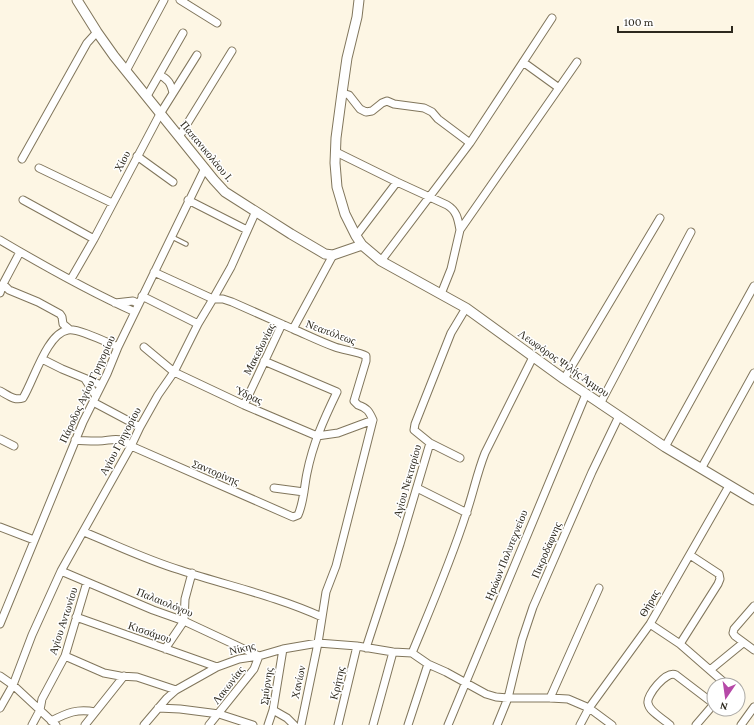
<svg xmlns="http://www.w3.org/2000/svg" width="754" height="725" viewBox="0 0 754 725" font-family="'Crimson Pro',serif">
<style>
.lines{fill:none;stroke-linecap:round;stroke-linejoin:round}
.service-casing{stroke:#81765c;stroke-width:5.5}
.minor-casing{stroke:#81765c;stroke-width:9}
.tertiary-casing{stroke:#81765c;stroke-width:11}
.service{stroke:#fff;stroke-width:3.5}
.minor{stroke:#fff;stroke-width:7}
.tertiary{stroke:#fff;stroke-width:9}
.labels{text-anchor:middle;stroke-width:3;stroke-linejoin:round;paint-order:stroke}
.street-label{font-size:11px;fill:#2d291e;stroke:#fff}
</style>
<rect width="100%" height="100%" fill="#fdf6e4"/>
<g class="lines">
<g class="service-casing">
<path id="service" d="M172 237 186 244"/>
</g>
<g class="minor-casing">
<path id="minor" d="M180 0 217 23
M523 62 559 88
M126 71 164 0
M159 75C168 78 171 84 173 93
M342 93 349 95 360 109 366 112 372 111 382 103 387 101 394 104 424 108 432 112 438 119 470 143
M147 96 183 33
M179 137 232 51
M336 152 397 182 447 205C457 211 458 219 460 230
M137 156 173 182
M22 159 87 43 97 32
M39 168 112 203
M23 200 94 239
M188 200 247 230
M356 236 397 182
M0 240C44 266 88 291 135 312
M381 261 470 143 552 18
M154 272 213 299H223L232 302 293 329 333 255
M71 279 94 239 160 114 197 55
M3 284 9 290 38 302 60 314 62 317 63 324 69 329
M0 293 3 284 20 252
M441 294 451 269 460 230 577 62
M142 296 198 324
M115 303 133 301 139 304
M293 329C307 335 321 342 335 347 343 350 360 352 366 356V361L354 401 358 405C367 408 369 411 373 420L336 566 326 592 318 643 301 725
M144 347 174 372 244 405 317 436
M42 359 62 369 101 385
M85 379 96 396
M564 379 660 218
M0 391C8 395 14 401 23 398 34 380 47 333 68 330 78 328 108 343 118 347
M93 402 140 427
M600 404 691 232
M244 405 282 324
M317 436 338 433 373 420
M0 439 14 446
M75 440C83 441 90 441 98 441 111 441 119 435 131 446L293 517 298 515C304 502 304 487 307 473 313 443 324 419 337 392L264 361
M430 443 460 458
M665 447 754 286
M701 469 754 373
M274 488 304 492
M417 488 467 513
M0 527 34 540
M84 532C116 545 147 560 180 570 228 586 276 596 322 617
M61 571 153 610 184 621 259 656 254 669 209 725
M754 606 734 629 733 633 735 636 754 650
M76 617 217 667
M0 624 83 422 107 374 118 347 205 168
M650 624 680 644 727 685
M680 644 718 584 720 579 719 574 690 555
M366 648 400 544 430 443 414 430 415 424 451 333 466 308
M165 649 184 621 185 599 192 573
M412 653C431 607 451 561 466 514 473 494 477 473 485 453L533 357
M65 656 104 673 120 676 137 677 176 690
M710 670 743 643
M0 676 13 685 56 725
M550 698 599 588
M0 708 13 685 32 635 61 571 131 446 140 427 158 395 174 372 198 324 213 299 231 267 256 211
M158 708 180 709 219 714 253 725
M273 710 287 718 294 725
M51 721C67 713 78 708 95 712
M32 725 40 710 42 699 65 656 87 582
M85 725 124 676
M144 725 167 698 176 690 217 667 239 659 259 656 283 649 318 643 357 646 393 652 412 653 428 664 446 672 486 694 496 697 508 698H550L568 699 589 708 612 725
M268 725 273 710 283 649
M338 725 357 646
M373 725 393 652
M408 725 428 664
M448 725 586 394
M497 725 508 698 522 640 533 607 592 472 619 416
M580 725 589 708 650 624 729 486
M670 725C664 719 649 712 648 703 646 696 666 670 676 675L714 704
M696 725 714 704
M741 725 754 707"/>
</g>
<g class="tertiary-casing">
<path id="tertiary" d="M77 0 97 32 114 56 214 180 225 192 291 234 325 254 333 255 362 245
M359 0 357 17 347 58 342 93 336 138 335 163 337 187 345 214 356 236 362 245 381 261 466 308 564 379 665 447 754 500"/>
</g>
<use href="#service" class="service"/>
<use href="#minor" class="minor"/>
<use href="#tertiary" class="tertiary"/>
</g>
<g class="labels">
<g class="street-label">
<text transform="translate(207 151) rotate(50)" y="4">Παπανικολάου Ι.</text>
<text transform="translate(122 161) rotate(-62)" y="4">Χίου</text>
<text transform="translate(331 332) rotate(20)" y="4">Νεαπόλεως</text>
<text transform="translate(259 349) rotate(-63)" y="4">Μακεδωνίας</text>
<text transform="translate(564 363) rotate(35)" y="4">Λεωφόρος Ψιλής Άμμου</text>
<text transform="translate(87 389) rotate(-65)" y="4">Πάροδος Αγίου Γρηγορίου</text>
<text transform="translate(249 395) rotate(24)" y="4">Ύδρας</text>
<text transform="translate(120 441) rotate(-62)" y="4">Αγίου Γρηγορίου</text>
<text transform="translate(216 472) rotate(23)" y="4">Σαντορίνης</text>
<text transform="translate(407 481) rotate(-74)" y="4">Αγίου Νεκταρίου</text>
<text transform="translate(546 550) rotate(-67)" y="4">Πικροδάφνης</text>
<text transform="translate(506 555) rotate(-68)" y="4">Ηρώων Πολυτεχνείου</text>
<text transform="translate(165 602) rotate(22)" y="4">Παλαιολόγου</text>
<text transform="translate(649 603) rotate(-60)" y="4">Θήρας</text>
<text transform="translate(63 621) rotate(-72)" y="4">Αγίου Αντωνίου</text>
<text transform="translate(150 632) rotate(19)" y="4">Κισσάμου</text>
<text transform="translate(242 648) rotate(-13)" y="4">Νίκης</text>
<text transform="translate(298 682) rotate(-78)" y="4">Χανίων</text>
<text transform="translate(337 683) rotate(-77)" y="4">Κρήτης</text>
<text transform="translate(228 685) rotate(-52)" y="4">Λακωνίας</text>
<text transform="translate(266 686) rotate(-81)" y="4">Σμύρνης</text>
</g>
</g>
<g transform="translate(726 697) rotate(193)"><circle r="19" fill="#ffffff" stroke="#aba9a5"/>
<path d="M0-3L7 15L0 10L-7 15Z" fill="#b649a8"/>
<text y="-6" font-size="11" font-weight="bold" text-anchor="middle" fill="#2d291e">N</text>
</g>
<path d="M618 26v6h114v-6" fill="none" stroke="#2d291e" stroke-width="2"/>
<text x="624" y="26" font-size="12" fill="#2d291e" stroke="#ffffff" stroke-width="3" paint-order="stroke">100 m</text>
</svg>
